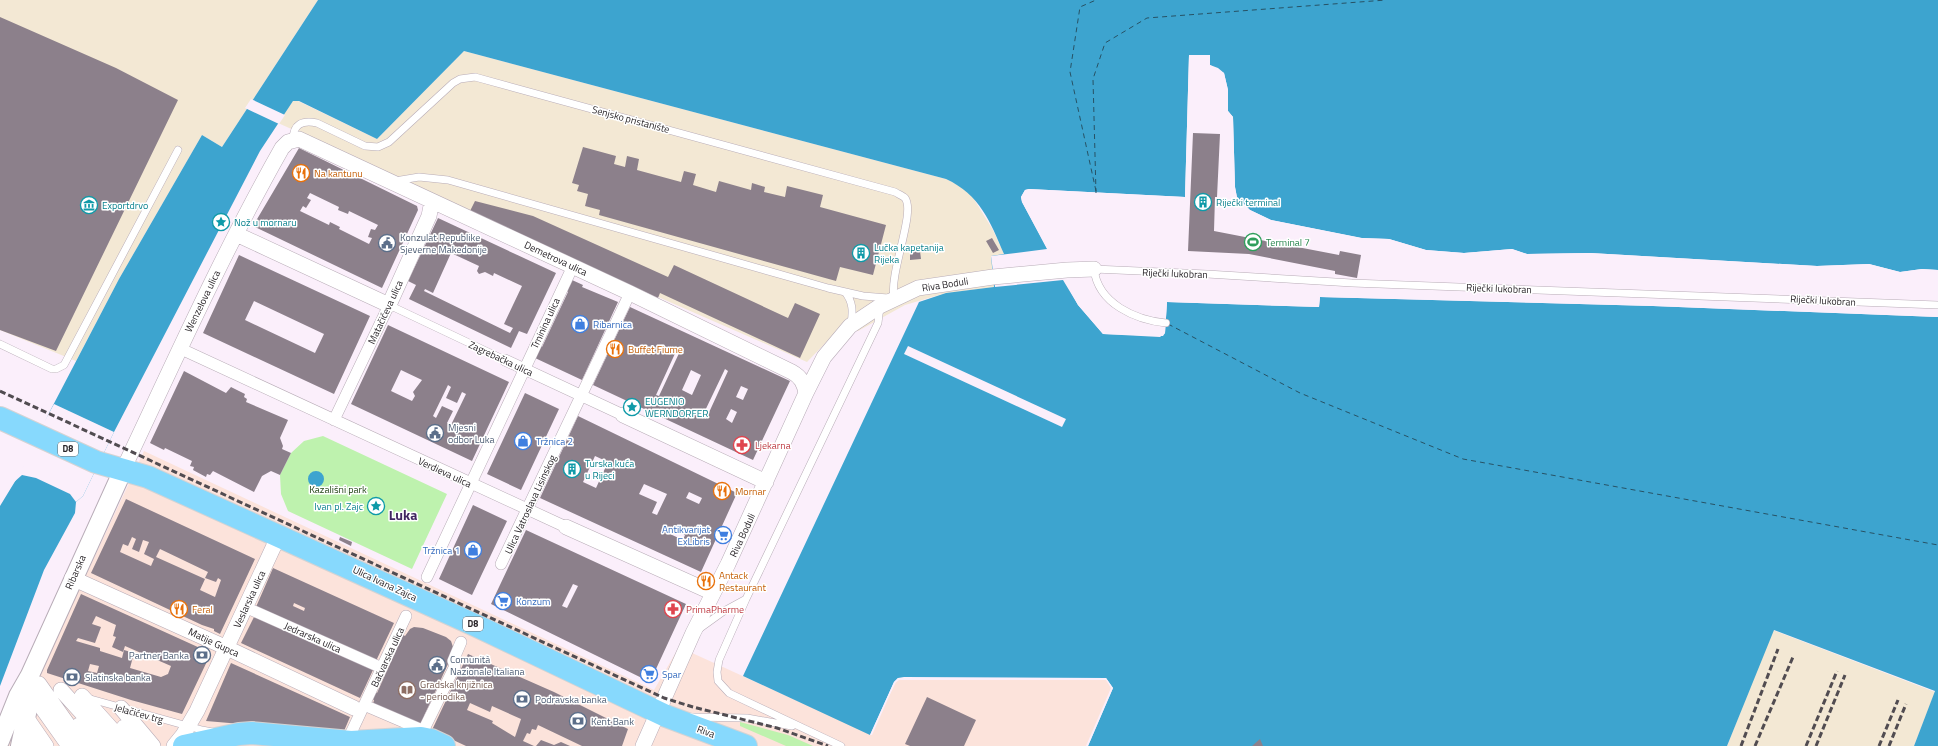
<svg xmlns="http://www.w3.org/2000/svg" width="1938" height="746" viewBox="0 0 1938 746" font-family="'Titillium Web',sans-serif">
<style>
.commercial{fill:#fce3db}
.industrial{fill:#f3e8d4}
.green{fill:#bef2ae}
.water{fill:#3da4cf}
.pier{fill:#fbeffb}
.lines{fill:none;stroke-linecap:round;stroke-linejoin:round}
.ferry{stroke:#275265;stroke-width:1;stroke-dasharray:5 4;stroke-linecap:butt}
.building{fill:#8c808b;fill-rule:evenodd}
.service-casing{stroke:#b8acb7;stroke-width:8}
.pedestrian-casing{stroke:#b8acb7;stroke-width:12}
.minor-casing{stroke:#b8acb7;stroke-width:16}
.tertiary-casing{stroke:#b8acb7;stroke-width:20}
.primary-casing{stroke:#d4d3d4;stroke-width:24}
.service{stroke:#fff;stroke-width:7}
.pedestrian{stroke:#fff;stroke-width:11}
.minor{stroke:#fff;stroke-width:15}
.tertiary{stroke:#fff;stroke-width:18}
.primary{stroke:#87d9fd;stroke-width:22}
.rail{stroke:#514c51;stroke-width:3;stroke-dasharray:6 3;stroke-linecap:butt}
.labels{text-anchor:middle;stroke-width:3;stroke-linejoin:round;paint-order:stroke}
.shield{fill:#fff;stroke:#696669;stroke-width:1}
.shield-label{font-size:9px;font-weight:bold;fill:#292529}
.street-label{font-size:10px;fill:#292529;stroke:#fff}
.food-label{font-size:10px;fill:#c56008;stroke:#fff;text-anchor:start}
.culture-label{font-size:10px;fill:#0d838f;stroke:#fff;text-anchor:start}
.service-label{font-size:10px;fill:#4e5e75;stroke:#fff;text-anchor:start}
.leisure-label{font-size:10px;fill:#27864d;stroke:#fff;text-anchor:start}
.shop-label{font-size:10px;fill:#366cbe;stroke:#fff;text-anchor:start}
.health-label{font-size:10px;fill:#be3a42;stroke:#fff;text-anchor:start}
.park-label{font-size:10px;fill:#1a3d0d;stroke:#fff}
.education-label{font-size:10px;fill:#785e54;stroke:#fff;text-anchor:start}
.district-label{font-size:14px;font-weight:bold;fill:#402660;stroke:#fff}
</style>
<rect width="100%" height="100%" fill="#fbeffb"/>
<path class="commercial" d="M144 451 654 690 679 647 870 734 898 678H1106L1113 688 1088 746H6Z"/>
<path class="industrial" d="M0 0H318L222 147 202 135 119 279 76 361 0 330Z
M464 51 946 179 960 186 972 196 993 230 1004 254 991 256 995 287 946 293 905 305 858 331 842 326 807 362 482 220 394 175 278 123 293 101 296 100 377 139Z
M1773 630 1935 692 1914 746H1727Z"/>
<path class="green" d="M323 436 447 494 412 569 288 511 281 494 280 475 291 453 304 441Z
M740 722 788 735 813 746H786L740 726Z"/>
<path class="water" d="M318 0H1938V270L1922 269 1900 272 1869 264 1817 266 1590 253 1527 254 1512 249 1464 253 1426 250 1389 239 1362 238 1271 220 1250 210 1237 198 1235 187 1233 117 1228 111V90L1224 73 1210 65V55H1189L1185 197 1029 189 1025 190 1021 197 1022 202 1078 305 1103 334 1163 336 1165 333 1167 302 1319 307 1320 297 1653 306 1938 317V746H1914L1935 691 1774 630 1727 746H1088L1113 688 1106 678H898L894 682 870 735 743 676 919 302 946 293 994 287 991 256 1004 254C990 221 980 195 946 179L464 51 377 139 299 101H293L260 151 114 432 83 496 76 502 75 513 44 570 0 686V506L25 465 49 413 119 279 202 135 222 147Z
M308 479a8 8 0 1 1 16 0a8 8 0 1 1-16 0Z"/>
<path class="pier" d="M1189 55H1210V65L1218 68 1224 73 1228 90V111L1233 117 1235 187 1237 197 1250 210 1271 220 1361 238 1389 239 1426 250 1464 253 1512 249 1527 254 1590 253 1817 266 1869 264 1900 272 1922 269 1938 270V272L1922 271 1899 274 1868 266 1817 268 1590 255 1526 256 1512 251 1464 255 1426 252 1388 241 1361 240 1270 222 1249 212 1236 198 1233 187 1231 117 1226 112V90L1222 74 1208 66V57H1191L1186 198 1029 191 1024 195V201L1048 247H1058L1065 279 1079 304 1104 332 1162 334 1165 302 1166 300 1317 305 1318 296 1320 295 1653 304 1938 315V317L1653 306 1320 297 1319 307 1167 302 1165 333 1160 337 1103 334 1078 305 1063 280 995 287 991 256 1047 249 1022 202 1021 197 1025 190 1029 189 1185 197Z
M251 99 285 115 279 124 245 108Z
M908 346 1066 419 1062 427 904 354Z
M54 404 114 432 83 496 76 502 70 494 36 478 22 475 13 483 24 465 37 435Z
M904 677 1106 678 1113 688 1088 746H1086L1111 688 1106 680H899L895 683 872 735H870L894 682 898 678Z"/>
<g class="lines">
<path class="ferry" d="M1096 191 1070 72 1080 7 1096 0
M1096 193 1093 79 1105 43 1147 18 1386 0
M1168 324 1300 393 1463 459 1938 545"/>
</g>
<path class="building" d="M0 17 116 68 178 100 56 351 0 330Z
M1193 133 1220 134 1217 197H1215L1214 231 1339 255 1340 251 1361 255 1357 278 1335 274V271L1249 254 1188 251Z
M583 147 616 156 614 164 625 167 627 156 639 159 637 170 681 182 684 171 696 174 693 185 716 192 719 181 751 190 752 183 765 187 764 192 785 197 787 186 823 195 820 207 886 225 873 275 840 267 836 281 599 215 600 210 585 206 588 194 577 191 579 185 572 183Z
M299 148 417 206 418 210 382 288 253 226ZM310 193 339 207 338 210 348 214 349 211 378 225 375 230 371 229 368 237 372 238 369 244 339 229 340 227 330 222 329 225 300 211 303 206 306 208 311 200 307 198Z
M475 201 533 216 668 277 674 265 788 318 795 303 820 314 800 358 660 293 658 298 470 211Z
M438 218 556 273 527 334 519 331 511 348 409 299 416 285 408 281ZM451 253 479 266 477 271 479 274 485 272 493 276 494 273 522 286 504 324 513 328 510 333 424 291 425 289 433 293Z
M992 238 999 250 993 253 986 241Z
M910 251H920L921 259 910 260Z
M239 255 370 316 334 394 203 333ZM254 301 324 334 315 353 245 320Z
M572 280 583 285 582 287 618 302 582 380 535 358 541 346 542 347 568 292 567 291Z
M630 307 790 381 753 460 593 385ZM678 347 681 349 659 396 656 395ZM725 369 728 371 706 419 702 417ZM691 370 701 375 692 395 682 390ZM741 386 748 389 743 400 736 397ZM731 409 737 412 732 423 726 419Z
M388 325 509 382 472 461 351 404ZM401 370 422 380 413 392 415 396 412 401 391 391ZM448 385 451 387 446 398 457 403 462 392 466 394 451 425 447 423 453 411 442 406 436 418 433 416Z
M184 371 226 393 231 387 245 394 244 397 247 399 246 402 288 420 280 438 283 446 282 449 291 453 280 475 271 471 262 476 254 492 213 471 210 475 207 474 206 477 193 470 194 467 190 466 192 461 165 448 164 450 150 443Z
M525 393 559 409 521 490 487 474Z
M578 416 737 493 701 572 540 498ZM595 456 608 462 596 488 583 482ZM644 484 667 494 657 515 652 513 657 502 639 494ZM689 492 702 498 699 504 686 498ZM672 528 685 535 683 540 670 534Z
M126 499 255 559 220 634 214 631V629L202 625 91 573ZM132 537 136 539 132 549 139 552 143 540 149 542 144 554 154 559 151 566 120 552 123 544 128 546ZM160 549 208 572 205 578 216 582 218 578 221 580 215 597 200 590 205 579 156 557Z
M473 505 507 521 472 595 439 579Z
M526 530 686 604 650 682 491 604ZM573 584 578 586 567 608 562 606Z
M340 537 352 542 351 546 339 540Z
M273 568 394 623 376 661 256 607ZM294 603 305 608 304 611 293 606Z
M81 594 211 653 182 714 131 700 47 673V670ZM96 616 116 625 113 636 116 637 112 647 123 652 125 646 171 666 168 674 161 677 130 668 134 653 124 650 122 658 100 651V648L76 641 78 638 95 643 101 627 92 624ZM90 664 99 666 97 673 88 671Z
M255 615 373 670 360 698 241 643Z
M414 627 423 628 446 637 451 641 453 647 449 664H448L424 716 426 717 423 724 421 723 419 724 373 704 374 700 372 699 375 692 377 693 403 635 405 636 410 629Z
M468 654 554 692 628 729 622 746H582L538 725 536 730 532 729 530 734 527 733 523 741 534 746H466L432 730ZM470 703 490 712 492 706 521 719 515 737 492 723 493 721 467 710Z
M231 663 350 717 344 731 314 730 206 721Z
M927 697 976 720 964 746H910L905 744Z
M1260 739 1263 746H1252Z
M541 740 554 745 561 742 570 746H536Z"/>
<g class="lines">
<g class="service-casing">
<path id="service" d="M293 140C293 124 302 120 317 123L365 146 378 147 389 142 453 83 460 79 475 77 895 192C898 194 903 196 905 198 916 212 889 273 894 298
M395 181 419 177 448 180 828 288 863 296 888 298
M845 292C853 302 853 311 851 324
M389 305 505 360
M1166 323C1136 320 1098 304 1094 269L1207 274 1352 283 1938 305
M0 344 52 369H56L64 365 178 150
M699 629 724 611 746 599
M87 698 202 730 212 732
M691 717 747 718 792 726
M841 746 729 693 718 681 717 672 719 660 746 599 878 323 880 306"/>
</g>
<g class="pedestrian-casing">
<path id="pedestrian" d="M179 348 566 527
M505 360 623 415
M334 420 389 305
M501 564 630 293
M427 577 573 266
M245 607 382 668
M364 705 420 729H424L455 666 453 661 461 642
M351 733 406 616"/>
</g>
<g class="minor-casing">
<path id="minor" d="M236 234 389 305 429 216 432 201
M623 415 766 482
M123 470C174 362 223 252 282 148L288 142 299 139 630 293 792 372C801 377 804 383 806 393
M566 527 713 593
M72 578 227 648 354 708
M39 684 83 746
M61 690 112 746
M30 691 69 746
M82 696 127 746
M121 708 153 746
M26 717 46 746
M79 725 96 746
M124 727 140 746
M23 732 33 746
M174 746 183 735 197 711 279 535
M643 746 693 633 728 564 806 393 824 357 850 326 880 306 918 288 993 277 1067 270 1094 269"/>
</g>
<g class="tertiary-casing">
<path id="tertiary" d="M0 741 18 696 30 675 123 470
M20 746 29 704 30 678"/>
</g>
<g class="primary-casing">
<path id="primary" d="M0 418 96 462 148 477 477 626 666 716 746 746
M184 746 239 734 252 733 351 742 421 738 431 740 444 746"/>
</g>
<use href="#service" class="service"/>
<use href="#pedestrian" class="pedestrian"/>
<use href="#minor" class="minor"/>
<use href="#tertiary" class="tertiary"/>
<use href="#primary" class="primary"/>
<path class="rail" d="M0 391 664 698 693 707 777 728 828 746
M1741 746 1778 649
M1755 746 1793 657
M1806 746 1837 671
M1816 746 1845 675
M1879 746 1898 700
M1889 746 1906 704"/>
</g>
<defs>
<g id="restaurant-ring" transform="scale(0.9)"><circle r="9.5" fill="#fff" stroke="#e8710a" stroke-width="1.5"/><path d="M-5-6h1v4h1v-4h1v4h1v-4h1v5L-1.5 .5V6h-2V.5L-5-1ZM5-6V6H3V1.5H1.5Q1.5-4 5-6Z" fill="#e8710a"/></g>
<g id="building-ring" transform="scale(0.9)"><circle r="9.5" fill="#fff" stroke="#0f9aa8" stroke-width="1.5"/><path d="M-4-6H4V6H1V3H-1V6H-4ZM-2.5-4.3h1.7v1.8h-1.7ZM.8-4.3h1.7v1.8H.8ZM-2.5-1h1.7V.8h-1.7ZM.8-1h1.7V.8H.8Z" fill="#0f9aa8"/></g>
<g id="museum-ring" transform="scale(0.9)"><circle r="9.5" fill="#fff" stroke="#0f9aa8" stroke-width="1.5"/><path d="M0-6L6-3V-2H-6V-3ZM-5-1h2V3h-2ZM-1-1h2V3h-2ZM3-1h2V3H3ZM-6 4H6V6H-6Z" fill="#0f9aa8"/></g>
<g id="sight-ring" transform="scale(0.9)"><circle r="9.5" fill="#fff" stroke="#0f9aa8" stroke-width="1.5"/><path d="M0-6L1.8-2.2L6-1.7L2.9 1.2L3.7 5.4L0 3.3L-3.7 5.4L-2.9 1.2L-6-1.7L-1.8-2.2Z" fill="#0f9aa8"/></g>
<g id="stadium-ring" transform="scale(0.9)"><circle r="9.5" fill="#fff" stroke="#2e9e5b" stroke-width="1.5"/><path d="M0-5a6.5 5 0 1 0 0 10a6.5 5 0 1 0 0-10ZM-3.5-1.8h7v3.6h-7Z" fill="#2e9e5b"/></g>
<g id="civic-ring" transform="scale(0.9)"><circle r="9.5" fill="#fff" stroke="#5c6f8a" stroke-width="1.5"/><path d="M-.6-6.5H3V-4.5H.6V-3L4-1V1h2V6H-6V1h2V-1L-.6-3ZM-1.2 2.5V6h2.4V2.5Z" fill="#5c6f8a"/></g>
<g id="shop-ring" transform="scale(0.9)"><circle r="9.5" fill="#fff" stroke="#3f7fe0" stroke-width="1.5"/><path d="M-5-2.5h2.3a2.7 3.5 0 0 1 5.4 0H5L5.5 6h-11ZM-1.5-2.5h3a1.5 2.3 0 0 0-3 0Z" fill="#3f7fe0"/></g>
<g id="pharmacy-ring" transform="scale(0.9)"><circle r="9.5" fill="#fff" stroke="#e0444e" stroke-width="1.5"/><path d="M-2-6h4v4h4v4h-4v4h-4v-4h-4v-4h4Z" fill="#e0444e"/></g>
<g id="supermarket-ring" transform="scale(0.9)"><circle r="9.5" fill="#fff" stroke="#3f7fe0" stroke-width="1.5"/><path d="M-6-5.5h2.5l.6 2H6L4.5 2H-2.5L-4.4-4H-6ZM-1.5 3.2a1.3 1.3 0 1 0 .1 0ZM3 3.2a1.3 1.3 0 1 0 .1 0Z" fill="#3f7fe0"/></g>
<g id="bank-ring" transform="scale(0.9)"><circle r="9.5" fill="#fff" stroke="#5c6f8a" stroke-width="1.5"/><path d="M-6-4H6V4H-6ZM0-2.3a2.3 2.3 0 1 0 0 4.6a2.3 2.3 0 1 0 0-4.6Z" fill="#5c6f8a"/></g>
<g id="library-ring" transform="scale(0.9)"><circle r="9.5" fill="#fff" stroke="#8d6e63" stroke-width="1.5"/><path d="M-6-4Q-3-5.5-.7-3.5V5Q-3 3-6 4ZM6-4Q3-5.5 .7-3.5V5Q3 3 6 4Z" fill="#8d6e63"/></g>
</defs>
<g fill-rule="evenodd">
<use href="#restaurant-ring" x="301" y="173"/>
<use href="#building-ring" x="1203" y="202"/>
<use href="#museum-ring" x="89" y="205"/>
<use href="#sight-ring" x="221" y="222"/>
<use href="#stadium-ring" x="1253" y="242"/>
<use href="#civic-ring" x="387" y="243"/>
<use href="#building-ring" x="861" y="253"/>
<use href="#shop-ring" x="580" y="324"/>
<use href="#restaurant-ring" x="615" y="349"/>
<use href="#sight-ring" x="632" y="407"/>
<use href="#civic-ring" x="435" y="433"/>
<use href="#shop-ring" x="523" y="441"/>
<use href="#pharmacy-ring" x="742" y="445"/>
<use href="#building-ring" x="572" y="469"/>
<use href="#restaurant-ring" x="722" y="491"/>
<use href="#sight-ring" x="376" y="506"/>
<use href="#supermarket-ring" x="723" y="535"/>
<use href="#shop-ring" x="473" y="550"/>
<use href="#restaurant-ring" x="706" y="581"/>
<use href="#supermarket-ring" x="503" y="601"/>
<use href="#restaurant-ring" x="179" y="609"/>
<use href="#pharmacy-ring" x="673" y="609"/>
<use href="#bank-ring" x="202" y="655"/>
<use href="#civic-ring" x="437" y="665"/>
<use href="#supermarket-ring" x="649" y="674"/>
<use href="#bank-ring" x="72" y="677"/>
<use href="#library-ring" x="407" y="690"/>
<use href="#bank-ring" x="522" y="699"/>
<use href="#bank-ring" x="578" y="721"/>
</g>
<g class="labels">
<g class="shield">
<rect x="58" y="442" width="20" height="14" rx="3"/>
<rect x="463" y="617" width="20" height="14" rx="3"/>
</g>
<g class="shield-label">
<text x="68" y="452">D8</text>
<text x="473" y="627">D8</text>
</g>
<g class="street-label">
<text transform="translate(631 119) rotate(15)" y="4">Senjsko pristanište</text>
<text transform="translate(556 258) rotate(25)" y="4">Demetrova ulica</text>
<text transform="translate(1175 273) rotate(2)" y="4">Riječki lukobran</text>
<text transform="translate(945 284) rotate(-9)" y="4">Riva Boduli</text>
<text transform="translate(1499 288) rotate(2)" y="4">Riječki lukobran</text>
<text transform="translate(1823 300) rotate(3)" y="4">Riječki lukobran</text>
<text transform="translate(202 301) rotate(-64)" y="4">Wenzelova ulica</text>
<text transform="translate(385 312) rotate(-65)" y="4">Matačićeva ulica</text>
<text transform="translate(545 323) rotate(-65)" y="4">Trninina ulica</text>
<text transform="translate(501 358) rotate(25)" y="4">Zagrebačka ulica</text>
<text transform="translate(445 472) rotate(25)" y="4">Verdieva ulica</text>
<text transform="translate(530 504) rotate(-65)" y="4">Ulica Vatroslava Lisinskog</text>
<text transform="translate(742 535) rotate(-65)" y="4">Riva Boduli</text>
<text transform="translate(75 572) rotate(-66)" y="4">Ribarska</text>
<text transform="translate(385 583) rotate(25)" y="4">Ulica Ivana Zajca</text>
<text transform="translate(249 599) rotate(-65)" y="4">Veslarska ulica</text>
<text transform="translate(313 637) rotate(24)" y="4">Jedrarska ulica</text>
<text transform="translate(214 642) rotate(25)" y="4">Matije Gupca</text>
<text transform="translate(387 657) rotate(-65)" y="4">Bačvarska ulica</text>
<text transform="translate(139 713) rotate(15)" y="4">Jelačićev trg</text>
<text transform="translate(706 731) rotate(20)" y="4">Riva</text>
</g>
<g class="food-label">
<text x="314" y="177">Na kantunu</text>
<text x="628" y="353">Buffet Fiume</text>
<text x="735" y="495">Mornar</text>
<text x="719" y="579">Antack<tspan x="719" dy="12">Restaurant</tspan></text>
<text x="192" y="613">Feral</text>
</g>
<g class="culture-label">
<text x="1216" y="206">Riječki terminal</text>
<text x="102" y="209">Exportdrvo</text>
<text x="234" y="226">Nož u mornaru</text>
<text x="874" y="251">Lučka kapetanija<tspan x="874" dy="12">Rijeka</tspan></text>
<text x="645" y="405">EUGENIO<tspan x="645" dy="12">WERNDORFER</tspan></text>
<text x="585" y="467">Turska kuća<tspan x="585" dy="12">u Rijeci</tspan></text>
<text x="363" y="510" text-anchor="end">Ivan pl. Zajc</text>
</g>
<g class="service-label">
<text x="400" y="241">Konzulat Republike<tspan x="400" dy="12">Sjeverne Makedonije</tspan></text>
<text x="448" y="431">Mjesni<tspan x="448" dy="12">odbor Luka</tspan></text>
<text x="189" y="659" text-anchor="end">Partner Banka</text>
<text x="450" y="663">Comunità<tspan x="450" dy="12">Nazionale Italiana</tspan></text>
<text x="85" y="681">Slatinska banka</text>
<text x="535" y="703">Podravska banka</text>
<text x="591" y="725">Kent Bank</text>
</g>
<g class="leisure-label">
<text x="1266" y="246">Terminal 7</text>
</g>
<g class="shop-label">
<text x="593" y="328">Ribarnica</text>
<text x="536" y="445">Tržnica 2</text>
<text x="710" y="533" text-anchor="end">Antikvarijat<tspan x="710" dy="12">ExLibris</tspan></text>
<text x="460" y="554" text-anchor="end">Tržnica 1</text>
<text x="516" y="605">Konzum</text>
<text x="662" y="678">Spar</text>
</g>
<g class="health-label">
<text x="755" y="449">Ljekarna</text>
<text x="686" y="613">PrimaPharme</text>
</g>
<g class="park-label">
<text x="338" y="493">Kazališni park</text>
</g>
<g class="education-label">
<text x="420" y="688">Gradska knjižnica<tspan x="420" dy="12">- periodika</tspan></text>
</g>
<g class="district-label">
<text x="403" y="520">Luka</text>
</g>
</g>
</svg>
